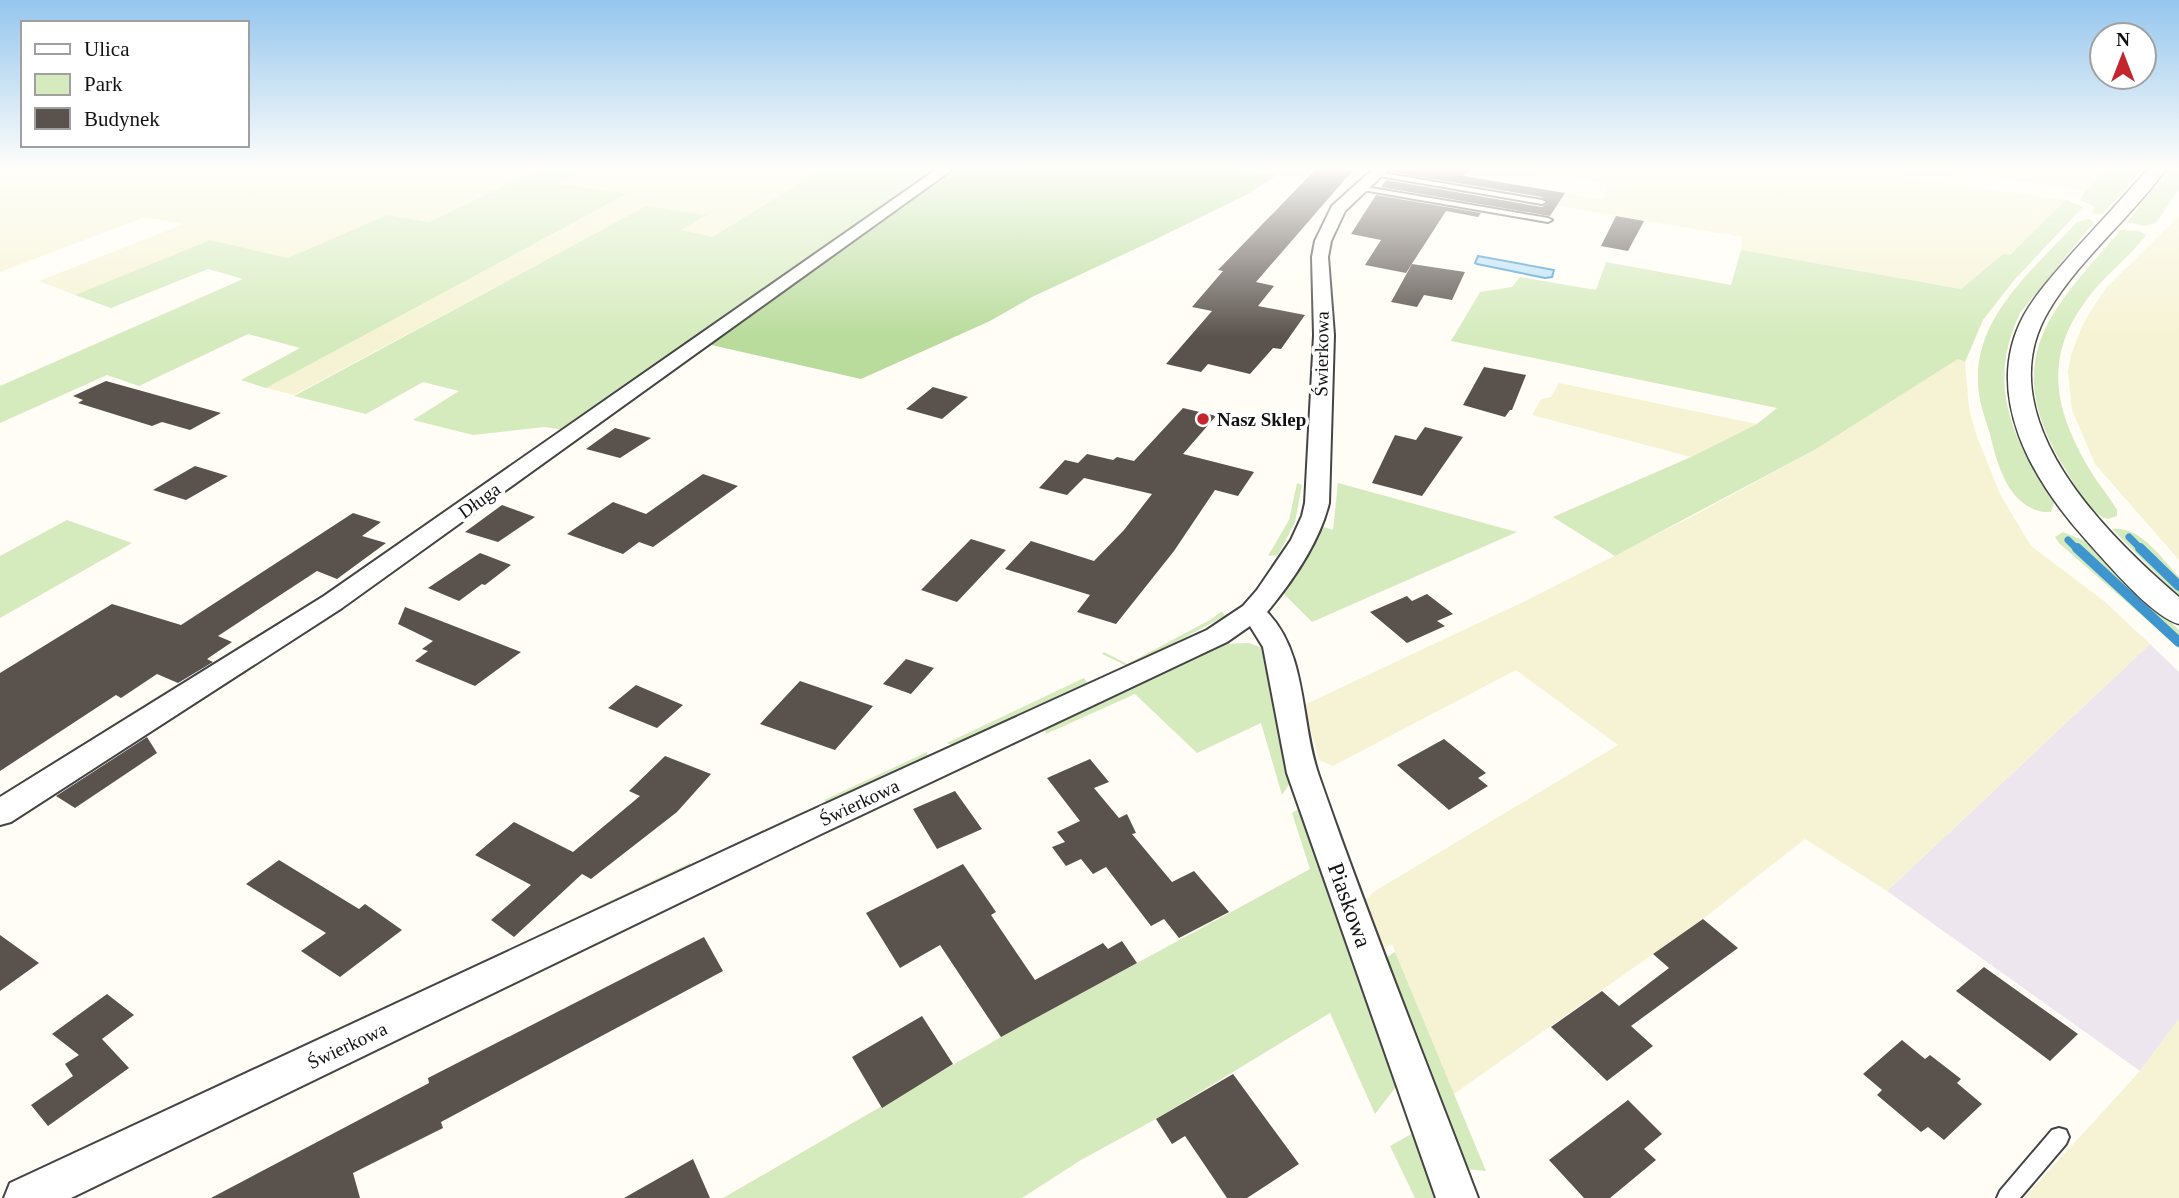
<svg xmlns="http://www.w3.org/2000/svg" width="2179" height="1198" viewBox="0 0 2179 1198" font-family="'Times New Roman',serif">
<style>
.industrial{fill:#eee6ef}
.farmland{fill:#f6f3d4}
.green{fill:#d5ebbd}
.forest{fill:#b9dc9c}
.water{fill:#b9e0f7;stroke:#3f96cf;stroke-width:2}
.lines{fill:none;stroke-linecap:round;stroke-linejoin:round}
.stream-far1{stroke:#3f96cf;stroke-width:7}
.stream{stroke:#3f96cf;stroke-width:10}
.building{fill:#5a524d}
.service-casing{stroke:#444;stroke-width:4}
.minor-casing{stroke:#444;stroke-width:4}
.tertiary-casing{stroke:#444;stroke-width:3}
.service{fill:#fff;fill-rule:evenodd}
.minor{fill:#fff;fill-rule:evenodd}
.tertiary{fill:#fff;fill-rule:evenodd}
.poi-dot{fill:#c4262e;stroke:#fff;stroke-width:2.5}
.labels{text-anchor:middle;stroke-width:7;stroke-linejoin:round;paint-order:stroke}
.street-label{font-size:19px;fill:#111;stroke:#fff}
.poi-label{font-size:19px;font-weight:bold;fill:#111;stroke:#fff;text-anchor:start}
.near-street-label{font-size:23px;fill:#111;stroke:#fff}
</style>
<rect width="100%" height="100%" fill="#fffdf5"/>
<path class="industrial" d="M2150 644 2179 672V1019L2140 1071 1887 891Z"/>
<path class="farmland" d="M0 169H540L429 222 387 215 288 258 210 240 75 295 39 281 184 224 145 217 0 272Z
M586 169H821L713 237 680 230 706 215 646 206 294 395 266 388 626 195 557 184Z
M1507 169H1847L2066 200 2010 255 2003 254 1961 289 1741 250 1742 237 1541 203 1548 191 1603 199 1609 184Z
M1931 169H2109L2085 191Z
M2179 216V560L2095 464 2072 410 2068 372 2071 355 2083 324 2095 304 2106 288Z
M1958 359 1965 362 1969 408 1976 434 2000 494 2031 546 2104 601 2150 644 1887 891 1805 839 1703 919 1451 1096 1392 944 1378 950 1362 903 1375 891 1618 745 1516 670 1333 766 1319 760 1304 705 1523 602 1695 515 1816 449Z
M1559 383 1757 424 1691 457 1532 415 1541 399 1551 397Z
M2179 1019V1198H2024L2140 1071Z"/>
<path class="green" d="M540 169H586L558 184 627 194 266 388 241 380 300 348 248 334 139 386 107 375 0 423V386L243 279 208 269 111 308 75 295 210 240 288 258 387 215 429 222Z
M821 169H940L564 430 545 427 473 435 413 420 459 391 423 382 366 414 294 396 646 206 707 215 681 230 713 237Z
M2109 169H2143L2102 215 2092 213 2095 207 2080 200 2085 191Z
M2169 169H2179V189L2156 223 2144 226 2127 222Z
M2066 200 2083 207 2015 279 1983 320 1965 362 1958 359 1816 449 1615 556 1553 517 1691 457 1757 424 1777 408 1451 341 1480 292 1512 287 1520 277 1596 290 1606 262 1731 285 1741 250 1961 289 2003 254 2010 255Z
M2089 219 2094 222 2020 313C1985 388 2014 439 2054 503L2051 512C2025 513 2009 492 2001 471 1996 459 1993 447 1990 434 1985 417 1978 401 1978 382 1975 315 2036 267 2077 222Z
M2121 230 2139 231 2146 235C2128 259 2102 277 2085 302 2042 360 2056 413 2090 470 2098 484 2109 496 2117 510V516L2108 519C2090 515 2074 483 2064 467 1999 359 2049 312 2121 230Z
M1297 483 1302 485 1295 522 1278 555 1268 556 1289 520Z
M1338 483 1517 532 1312 622 1282 592 1321 526 1333 530Z
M67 520 132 543 0 618V556Z
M2112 529C2141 526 2162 559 2179 577V597Z
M2063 532 2085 541 2179 630V648L2059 543 2055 537Z
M1222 611 1225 616 1129 667 1102 654 1104 652 1127 664 1210 620Z
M1249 643 1260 647 1266 654 1291 775 1290 783 1282 795 1261 723 1197 753 1135 694 1046 734 1045 730 1048 726 1223 644Z
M1084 678 1088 684 953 746 947 743Z
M927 752 928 759 829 805 824 800Z
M1299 809 1302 811 1399 1083 1375 1114 1330 1013 1156 1119 1081 1160 1022 1198H723L1001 1037 1310 869 1292 813Z
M690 863 692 868 502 957 499 954Z
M1395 952 1486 1171 1466 1169 1382 960Z
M1413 1133 1438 1189 1436 1198H1415L1390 1146Z"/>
<path class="forest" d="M952 169H1234L1277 175 1246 195 1150 242 1032 297 990 321 861 379 707 344Z"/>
<path class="water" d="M1478 256 1554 270 1552 277 1545 278 1477 264 1475 263Z"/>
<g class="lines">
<path class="stream-far1" d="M2129 537 2142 550
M2068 540 2078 550"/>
<path class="stream" d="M2077 548 2179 642
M2140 548 2179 586"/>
</g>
<path class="building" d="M1316 169H1354L1256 282 1274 286 1258 306 1305 315 1281 349 1273 348 1250 374 1208 364 1201 372 1166 364 1212 311 1192 307 1223 271 1218 270Z
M1393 169H1469L1464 176 1565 193 1550 216 1381 187 1386 180 1542 207 1548 203 1542 197 1391 172Z
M1376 195 1481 213 1478 217 1446 211 1406 273 1365 265 1381 240 1351 234Z
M1616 216 1644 221 1628 251 1601 246Z
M1412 264 1465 272 1452 300 1424 295 1417 307 1391 302Z
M1484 367 1526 375 1512 410H1510L1505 417 1463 405Z
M106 381 221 413 190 430 162 422 152 426 78 403 83 400 73 396Z
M933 387 968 397 942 419 906 409Z
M1183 408 1216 416 1183 454 1254 472 1238 496 1215 490 1174 551 1116 624 1077 612 1090 595 1005 569 1031 541 1094 561 1124 530 1152 494 1084 478 1067 495 1039 488 1065 460 1078 463 1087 454 1113 460 1117 457 1134 461Z
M1425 427 1463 437 1422 496 1372 483 1395 435 1416 440Z
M615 428 651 438 620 458 586 449Z
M195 466 228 476 186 500 153 490Z
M703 474 738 486 653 547 639 542 623 554 567 534 613 502 646 514Z
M502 505 535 517 498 542 465 532Z
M353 513 381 522 362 536 386 543 337 579 317 571 218 636 232 642 207 659 213 662 178 683 157 674 121 698 116 695 0 771V673L112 604 181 625Z
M971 539 1006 550 957 602 921 590Z
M480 553 511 565 485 585 482 584 459 601 428 588Z
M1427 594 1453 614 1437 621 1445 626 1407 643 1370 612 1407 596 1412 601Z
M405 607 521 652 475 686 415 661 428 651 422 649 433 641 398 624Z
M906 659 934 668 911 694 883 684Z
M800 681 873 706 835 750 760 724Z
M636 685 683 705 657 728 608 708Z
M147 737 157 753 75 808 56 796Z
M1444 739 1486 773 1478 778 1488 786 1449 810 1397 765Z
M665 756 711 774 677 812 591 879 582 874 514 937 491 920 531 885 475 855 514 822 573 852 640 796 629 791Z
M1090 759 1109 782 1094 788 1119 818 1127 814 1136 833 1132 834 1172 882 1194 871 1229 912 1179 938 1164 919 1151 926 1106 867 1093 874 1081 859 1066 866 1052 847 1065 842 1057 832 1080 821 1047 778Z
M955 791 982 829 937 849 913 809Z
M279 860 359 909 365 904 402 930 340 977 301 951 326 933 246 884Z
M963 864 996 912 991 915 1035 980 1103 943 1108 949 1122 941 1137 963 1001 1037 940 945 900 968 866 913Z
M1703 919 1738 948 1631 1026 1653 1046 1607 1081 1551 1027 1602 991 1619 1006 1669 968 1653 954Z
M0 935 39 963 0 991Z
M704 937 723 971 441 1122 443 1128 353 1173 360 1198H211L429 1083 428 1078Z
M1984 967 2078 1034 2050 1061 1956 991Z
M107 994 134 1015 102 1039 129 1068 48 1126 31 1105 73 1076 65 1064 79 1055 52 1034Z
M922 1016 953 1064 882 1108 852 1057Z
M1902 1040 1925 1059 1930 1055 1961 1079 1957 1083 1982 1104 1944 1140 1928 1127 1921 1132 1877 1095 1882 1090 1863 1074Z
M1233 1074 1299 1164 1247 1198H1227L1185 1136 1172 1144 1156 1119Z
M1628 1100 1662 1134 1644 1149 1656 1160 1610 1198H1584L1549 1160Z
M693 1159 710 1198H624Z"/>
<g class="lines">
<g class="service-casing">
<path id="service" d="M1376 172 1542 200 1546 202 1542 204 1374 175V173Z
M1359 186 1548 218 1552 220 1548 222 1357 189V187Z
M2059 1128 2066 1130 2069 1137 2066 1144 2020 1198H1997L2000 1191 2052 1130Z"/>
</g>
<g class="minor-casing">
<path id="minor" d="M937 169H953L342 608 11 822 0 825V797L324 596Z
M1373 169H1389L1345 211 1331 241 1328 257 1334 335 1329 503C1320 541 1292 582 1267 612 1308 654 1300 723 1319 776 1368 918 1425 1058 1478 1198H1436L1287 773 1263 647 1250 626 1227 642 821 834 71 1198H4L10 1183 799 816 1207 630 1243 606 1257 590 1291 540 1302 516 1305 503 1314 335 1312 257 1315 241 1332 206Z"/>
</g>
<g class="tertiary-casing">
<path id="tertiary" d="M2148 169H2166C2130 219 2079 259 2048 312 1986 418 2107 535 2179 597V624C2152 617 2106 562 2086 540 2032 480 1981 394 2024 315 2037 292 2056 272 2073 252 2098 225 2123 197 2148 169Z"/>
</g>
<use href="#service" class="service"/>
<use href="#minor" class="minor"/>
<use href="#tertiary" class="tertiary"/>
</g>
<linearGradient id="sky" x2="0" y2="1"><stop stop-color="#95c6ee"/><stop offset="0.5" stop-color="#fffefa"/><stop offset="1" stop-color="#fffefa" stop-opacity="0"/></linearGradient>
<rect width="2179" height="337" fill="url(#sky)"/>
<circle class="poi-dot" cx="1203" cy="419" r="7"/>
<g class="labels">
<g class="street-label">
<text transform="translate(1321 354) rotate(-89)" y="7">Świerkowa</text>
<text transform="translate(479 500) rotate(-36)" y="7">Długa</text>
<text transform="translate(859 802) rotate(-25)" y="7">Świerkowa</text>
<text transform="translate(347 1045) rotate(-25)" y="7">Świerkowa</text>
</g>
<g class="poi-label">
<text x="1217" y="426">Nasz Sklep</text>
</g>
<g class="near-street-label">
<text transform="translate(1350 905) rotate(70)" y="8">Piaskowa</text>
</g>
</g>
<rect x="21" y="21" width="228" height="126" fill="#ffffff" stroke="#a0a0a0" stroke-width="2"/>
<rect x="35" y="44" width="35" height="10" fill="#ffffff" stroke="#a0a0a0" stroke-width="2"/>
<text x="84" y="56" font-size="21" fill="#111111">Ulica</text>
<rect x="35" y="74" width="35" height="21" fill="#d5ebbd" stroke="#a0a0a0" stroke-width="2"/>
<text x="84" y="91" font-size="21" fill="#111111">Park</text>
<rect x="35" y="108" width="35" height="21" fill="#5a524d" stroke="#a0a0a0" stroke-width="2"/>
<text x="84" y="126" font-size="21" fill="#111111">Budynek</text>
<g transform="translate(2123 56)"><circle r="33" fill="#ffffff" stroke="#a0a0a0" stroke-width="2"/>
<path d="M0-5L12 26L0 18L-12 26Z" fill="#c4262e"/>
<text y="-10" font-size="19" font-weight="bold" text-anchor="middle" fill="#111111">N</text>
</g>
</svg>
